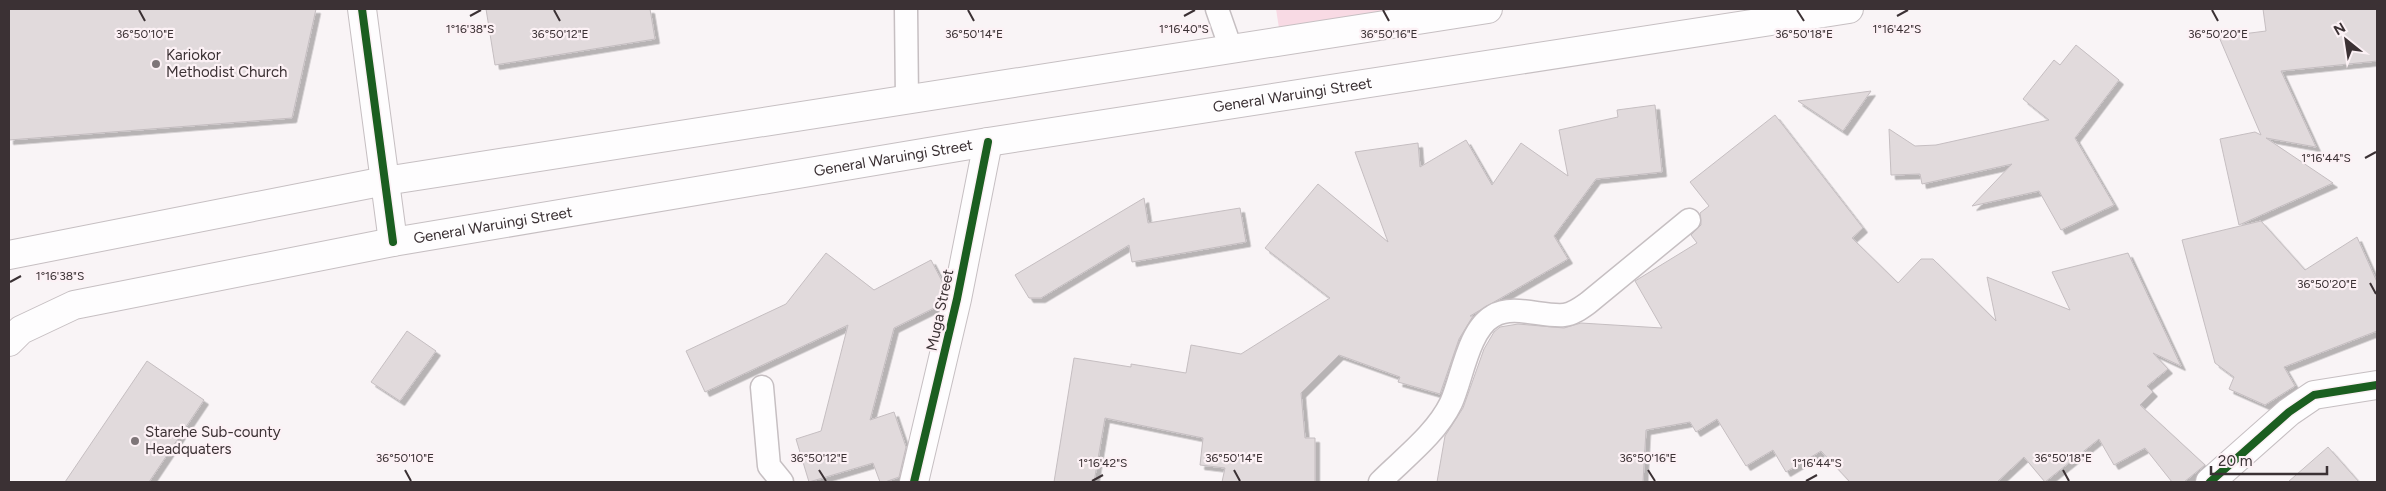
<svg xmlns="http://www.w3.org/2000/svg" width="2386" height="491" viewBox="0 0 2386 491" font-family="Figtree,sans-serif">
<style>
.green{fill:#f8dae4}
.building{fill:#e1dadc;stroke:#c5bec1;filter:url(#shadow)}
.lines{fill:none;stroke-linecap:round;stroke-linejoin:round}
.lane-casing{stroke:#c6bfc2;stroke-width:25}
.street-casing{stroke:#c6bfc2;stroke-width:30}
.secondary-casing{stroke:#c6bfc2;stroke-width:30}
.lane{stroke:#fefdfe;stroke-width:22}
.street{stroke:#fefdfe;stroke-width:28}
.secondary{stroke:#fefdfe;stroke-width:28}
.cycleway-casing{stroke:#fcf1f5;stroke-width:11}
.cycleway{stroke:#1b5e20;stroke-width:8}
.ticks{fill:none;stroke:#3b3134;stroke-width:2}
.poi-dot{fill:#7e7578;stroke:#fcf1f5;stroke-width:2}
.labels{text-anchor:middle;stroke-width:4.5;stroke-linejoin:round;paint-order:stroke}
.poi-label{font-size:15px;fill:#3b3134;stroke:#fcf1f5;text-anchor:start}
.street-label{font-size:15px;fill:#3b3134;stroke:#fcf1f5}
.ticks-label{font-size:12px;text-anchor:middle;fill:#3b3134;stroke:#fcf1f5;stroke-width:4.5;stroke-linejoin:round;paint-order:stroke}
</style>
<defs>
<filter id="shadow"><feDropShadow dx="4.5" dy="4.5" stdDeviation="0" flood-color="#0004"/></filter>
</defs>
<rect width="100%" height="100%" fill="#f9f4f6"/>
<path class="green" d="M1276 9H1488L1281 41Z"/>
<path class="building" d="M9 9H316L292 118 9 140Z
M486 9H650L655 39 495 65Z
M2263 9H2377V61L2281 71 2316 147 2266 138 2333 183 2239 225 2220 139 2255 132 2261 135 2219 37 2266 31Z
M2076 45 2119 80 2075 138 2114 205 2061 230 2039 191 1972 206 2012 164 1922 184 1920 174 1891 175 1889 129 1915 146 1936 145 2049 120 2023 99 2054 60 2060 65Z
M1871 91 1843 131 1798 101Z
M1655 105 1662 172 1596 179 1554 236 1568 259 1470 316H1473L1459 339 1440 394 1398 382 1400 377 1339 355 1301 393 1305 438H1315V482H1222L1225 468 1200 465 1203 438 1105 418 1094 482H1054L1074 358 1131 367V364L1186 373 1191 345 1241 354 1330 298 1265 248 1318 184 1388 242 1355 152 1418 143 1420 167 1466 140 1492 185 1521 143 1568 176 1559 130 1618 117 1617 110Z
M1775 115 1863 228 1852 238 1898 283 1921 259H1933L1996 321 1987 277 2070 310 2052 272 2128 253 2181 366 2153 353 2168 369 2147 386 2153 392 2140 405 2205 465 2184 482H2172L2145 448 2114 465 2099 439 2045 482 2024 457 1997 482H1850L1821 451 1786 472 1773 450 1746 466 1717 419 1696 432 1690 422 1646 430 1643 482H1437L1445 436 1463 408 1484 349 1494 332 1500 327 1518 324 1564 328 1581 323 1662 328 1635 281 1697 243 1691 235 1701 225 1700 213 1709 206 1690 182Z
M1144 198 1148 223 1240 208 1246 242 1132 262 1129 245 1041 298H1029L1015 275Z
M2261 221 2305 270 2357 237 2377 282V331L2284 367 2295 386 2265 405 2229 389 2234 377 2215 363 2182 240Z
M826 253 874 290 931 260 944 285 940 305 894 328 870 420 894 412 906 447 899 477 885 482H880L873 463 809 482 796 439 821 431 848 325 705 392 686 351 786 304Z
M407 331 436 351 400 401 371 382Z
M147 361 204 400 149 482H65Z
M2328 447 2359 482H2288Z"/>
<g class="lines">
<g class="lane-casing">
<path id="lane" d="M906 9 907 100
M1217 9 1231 49
M762 387 769 466 782 482
M1380 482C1404 458 1436 434 1451 403 1462 379 1468 330 1493 316 1513 304 1542 317 1564 315 1573 314 1581 308 1588 303L1689 220"/>
</g>
<g class="street-casing">
<path id="street" d="M362 9 393 242
M914 482 957 299 988 142
M2210 482 2289 412 2314 395 2377 385"/>
</g>
<g class="secondary-casing">
<g id="secondary">
<path d="M9 255 385 181 1488 9"/>
<path id="s1" d="M9 342 21 330 74 305 393 242 988 142 1849 9"/>
</g>
</g>
<use href="#lane" class="lane"/>
<use href="#street" class="street"/>
<use href="#secondary" class="secondary"/>
<g class="cycleway-casing">
<path id="cycleway" d="M362 9 393 242
M914 482 957 299 988 142
M2210 482 2289 412 2314 395 2377 385"/>
</g>
<use href="#cycleway" class="cycleway"/>
</g>
<path class="ticks" d="M139 10 145 21M554 10 560 21M968 10 974 21M1383 10 1389 21M1797 10 1804 21M2212 10 2218 21M470 16 481 10M1184 16 1195 10M1897 16 1908 10M2365 158 2376 152M10 282 21 276M2370 283 2376 294M405 470 411 481M819 470 826 481M1234 470 1240 481M1648 470 1655 481M2063 470 2069 481M1092 481 1103 475M1806 481 1817 475"/>
<g class="poi-dot">
<circle cx="156" cy="64" r="5"/>
<circle cx="135" cy="441" r="5"/>
</g>
<g class="labels">
<g class="poi-label">
<text x="166" y="60">Kariokor<tspan x="166" dy="17">Methodist Church</tspan></text>
<text x="145" y="437">Starehe Sub-county<tspan x="145" dy="17">Headquaters</tspan></text>
</g>
<g class="street-label">
<text dy="5" stroke="none"><textPath href="#s1" startOffset="1312">General Waruingi Street</textPath></text>
<text dy="5" stroke="none"><textPath href="#s1" startOffset="908">General Waruingi Street</textPath></text>
<text dy="5" stroke="none"><textPath href="#s1" startOffset="502">General Waruingi Street</textPath></text>
<text transform="translate(940 310) rotate(-78)" y="5">Muga Street</text>
</g>
</g>
<g class="ticks-label">
<text x="470" y="33">1°16'38"S</text>
<text x="1184" y="33">1°16'40"S</text>
<text x="1897" y="33">1°16'42"S</text>
<text x="145" y="38">36°50'10"E</text>
<text x="560" y="38">36°50'12"E</text>
<text x="974" y="38">36°50'14"E</text>
<text x="1389" y="38">36°50'16"E</text>
<text x="1804" y="38">36°50'18"E</text>
<text x="2218" y="38">36°50'20"E</text>
<text x="2326" y="162">1°16'44"S</text>
<text x="60" y="280">1°16'38"S</text>
<text x="2327" y="288">36°50'20"E</text>
<text x="405" y="462">36°50'10"E</text>
<text x="819" y="462">36°50'12"E</text>
<text x="1234" y="462">36°50'14"E</text>
<text x="1648" y="462">36°50'16"E</text>
<text x="2063" y="462">36°50'18"E</text>
<text x="1103" y="467">1°16'42"S</text>
<text x="1817" y="467">1°16'44"S</text>
</g>
<rect width="2386" height="491" fill="none" stroke="#3b3134" stroke-width="20"/>
<g transform="translate(2346 40) rotate(330)" stroke="#fcf1f5" stroke-width="4" paint-order="stroke">
<path d="M0-4L9 19L0 12L-9 19Z" fill="#3b3134"/>
<text y="-8" font-size="14" font-weight="bold" text-anchor="middle" fill="#3b3134">N</text>
</g>
<path d="M2211 466v8h116v-8" fill="none" stroke="#3b3134" stroke-width="2.5"/>
<text x="2218" y="466" font-size="15" fill="#3b3134" stroke="#fcf1f5" stroke-width="4" paint-order="stroke">20 m</text>
</svg>
